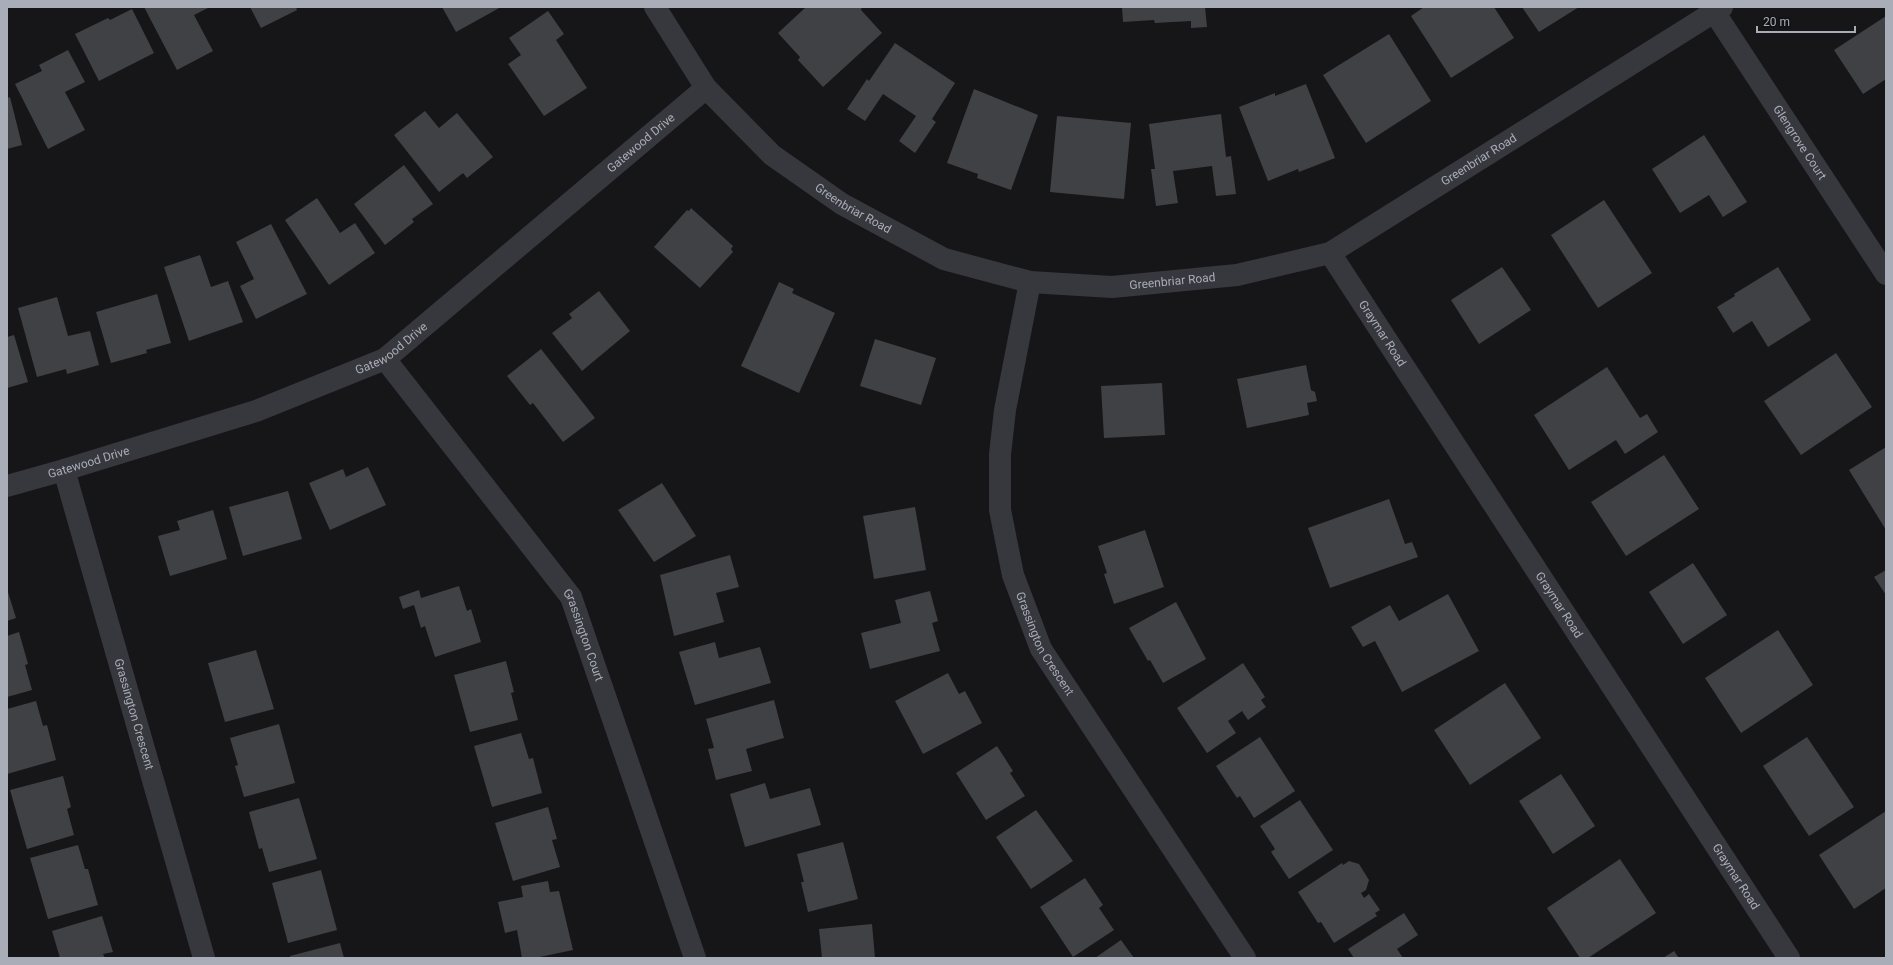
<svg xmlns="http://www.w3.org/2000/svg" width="1893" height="965" viewBox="0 0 1893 965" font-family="Roboto,sans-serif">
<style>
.building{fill:#404145}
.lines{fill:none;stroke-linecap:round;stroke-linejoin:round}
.minor{stroke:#37383d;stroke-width:22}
.labels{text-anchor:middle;stroke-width:3.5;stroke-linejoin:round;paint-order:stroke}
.street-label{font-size:12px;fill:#a8adb8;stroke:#111113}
</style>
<rect width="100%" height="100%" fill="#161618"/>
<path class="building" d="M144 7H210L194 15 213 51 177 70Z
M250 7H296L297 10 261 28Z
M442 7H501L456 32Z
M806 7H862L861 10 882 33 823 87 798 60 800 57 778 33Z
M1122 7H1205L1207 27 1191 28V21L1155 23 1154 20 1123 22Z
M1424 7H1494L1514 38 1451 78 1411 16Z
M1522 7H1579L1539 32Z
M132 9 154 53 99 81 75 34 108 18 110 20Z
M548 11 564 34 556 40 587 88 544 116 508 64 521 55 509 38Z
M1886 16V79L1863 94 1834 50Z
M1389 34 1431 101 1366 143 1323 75Z
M895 43 955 83 932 119 936 122 915 153 899 141 916 116 883 94 865 121 847 109 867 79 869 81Z
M68 50 85 82 65 92 85 130 48 149 15 84 42 71 39 65Z
M1306 84 1335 158 1299 172 1298 169 1268 181 1239 107 1275 93V96Z
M974 89 1038 115 1011 190 977 178 978 174 947 163Z
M10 97 22 145 7 149V98Z
M425 111 439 128 457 113 493 157 467 178 463 173 439 192 394 135Z
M1221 114 1226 157 1231 156 1236 194 1216 196 1212 166 1173 171 1178 203 1156 206 1151 169H1155L1149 124Z
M1057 116 1131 123 1124 199 1050 192Z
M1704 135 1747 202 1723 217 1709 195 1680 213 1652 169Z
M404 165 433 204 412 219 414 222 385 245 354 204Z
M317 198 340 233 355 223 375 253 329 285 285 220Z
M1604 200 1652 273 1598 308 1551 235Z
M691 208 733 246 731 249 733 252 700 288 654 247 687 210 689 211Z
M271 224 307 294 256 319 240 286 254 279 236 242Z
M200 255 211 287 228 281 243 322 189 341 164 267Z
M1502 267 1531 310 1479 344 1451 300Z
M1778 267 1811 320 1768 347 1752 321 1733 333 1717 307 1735 296 1734 294Z
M779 282 794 289 792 293 835 313 799 393 741 366Z
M599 291 630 331 582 371 552 333 572 318 569 314Z
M157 294 171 343 146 350 147 353 111 363 96 312Z
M57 297 68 336 90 331 99 365 67 374 66 369 37 377 18 308Z
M14 335 28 382 7 388V337Z
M875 339 936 358 921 405 860 386Z
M541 349 595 418 563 442 533 403 530 405 507 376Z
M1836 353 1872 407 1801 455 1764 401Z
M1306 365 1311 390 1315 392 1317 401 1307 403 1309 415 1247 428 1237 379Z
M1607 367 1640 418 1647 414 1658 432 1625 454 1616 440 1569 470 1534 415Z
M1162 383 1165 435 1104 438 1101 386Z
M1886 447V530L1849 470Z
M1664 455 1699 509 1626 556 1591 502Z
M368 467 386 505 330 530 309 483 343 469 346 477Z
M662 483 696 536 654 562 618 510Z
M288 491 302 539 243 556 229 507Z
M1389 499 1405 544 1412 542 1418 557 1330 588 1308 528Z
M915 507 926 570 874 579 863 516Z
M213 510 227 559 170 576 158 536 180 530 177 521Z
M1145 530 1164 587 1114 604 1104 574 1107 573 1098 546Z
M730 555 739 587 716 593 724 622 674 636 660 575Z
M1693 563 1727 615 1683 644 1649 592Z
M1886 570V595L1874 577Z
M459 586 467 611 471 609 481 642 435 657 425 626 421 628 414 605 403 609 399 597 419 590 421 598Z
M7 589 16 618 7 621Z
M930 591 938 621 932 623 940 651 870 669 861 633 901 623 895 600Z
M1448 594 1479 651 1402 692 1375 641 1363 647 1351 627 1390 605 1399 621Z
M1176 602 1206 659 1163 683 1150 660 1148 661 1129 628Z
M1778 630 1813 685 1741 733 1705 678Z
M19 632 28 664 25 665 32 690 7 697V636Z
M715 642 719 658 760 647 771 683 695 705 679 652Z
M256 650 274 709 225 722 208 663Z
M506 661 514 692 511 693 518 720 470 732 454 675Z
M1243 663 1265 697 1261 700 1266 707 1248 720 1242 711 1228 721 1236 733 1207 753 1177 708Z
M948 673 959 694 965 691 982 723 923 754 895 701Z
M1505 683 1541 738 1470 785 1434 730Z
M774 700 784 738 746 749 752 771 716 780 708 749 714 748 706 719Z
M36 701 43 726 47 725 56 760 7 774V709Z
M279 724 295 783 244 797 235 766 238 765 230 738Z
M521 733 529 759 533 758 542 793 492 807 474 746Z
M1260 737 1295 791 1254 818 1240 796 1237 798 1216 766Z
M1807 737 1854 807 1809 836 1763 766Z
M997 746 1013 771 1010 773 1025 796 986 820 956 773Z
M1561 774 1595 826 1553 854 1519 801Z
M63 776 71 807 67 809 74 835 27 849 10 790Z
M765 783 770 799 810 788 821 825 745 847 730 794Z
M299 798 317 859 269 872 262 848 259 849 249 812Z
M1300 800 1333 850 1289 879 1271 852 1275 849 1260 826Z
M548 807 557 839 552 840 560 867 513 881 495 823Z
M1036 810 1073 861 1031 889 996 837Z
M1886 811V888L1854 909 1819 855Z
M843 842 858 899 808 912 801 882H804L797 854Z
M78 845 85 869H88L98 905 48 919 30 858Z
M1620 859 1656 913 1588 958H1580L1547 908Z
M1349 861 1359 864 1369 880 1366 890 1361 893 1364 898 1369 894 1380 910 1375 913 1377 916 1334 943 1321 922 1318 923 1298 892 1342 863 1343 865Z
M321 870 337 930 288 943 272 883Z
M1085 878 1103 905 1099 908 1114 930 1073 957 1040 907Z
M548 881 550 892 559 891 573 950 535 958H522L517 930 505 933 498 902 523 897 521 886Z
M1404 913 1418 935 1397 949 1403 958H1354L1348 949Z
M102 916 113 952 103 954 105 958H60L52 931Z
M872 924 875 958H822L819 929Z
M1121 940 1134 958H1095Z
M340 943 344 958H290V956Z
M1674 951 1679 958H1663Z"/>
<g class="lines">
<g class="minor">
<path id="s1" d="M655 7 706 88 772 155 842 204 944 259 1030 282 1112 287 1237 275 1330 253 1722 7"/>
<path id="s2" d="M1711 7 1886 274"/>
<path id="s3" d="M1330 253 1789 958"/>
<path id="s4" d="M1030 282 1005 410 1000 454V510L1013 575 1041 649 1245 958"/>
<path id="s5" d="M385 359 571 597 695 958"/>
<path id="s6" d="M64 470 204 958"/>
<path id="s7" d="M7 486 64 470 256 411 385 359 706 88"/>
</g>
</g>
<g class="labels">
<g class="street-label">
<text dy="4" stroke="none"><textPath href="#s7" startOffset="734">Gatewood Drive</textPath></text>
<text dy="4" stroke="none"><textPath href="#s2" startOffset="162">Glengrove Court</textPath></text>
<text dy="4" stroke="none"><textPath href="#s1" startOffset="959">Greenbriar Road</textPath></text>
<text dy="4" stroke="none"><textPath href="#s1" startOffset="287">Greenbriar Road</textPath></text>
<text dy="4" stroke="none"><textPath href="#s1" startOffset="623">Greenbriar Road</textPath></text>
<text dy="4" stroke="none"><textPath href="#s3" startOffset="96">Graymar Road</textPath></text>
<text dy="4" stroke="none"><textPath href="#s7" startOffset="410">Gatewood Drive</textPath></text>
<text dy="4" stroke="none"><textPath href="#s7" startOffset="85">Gatewood Drive</textPath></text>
<text dy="4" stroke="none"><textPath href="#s3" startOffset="420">Graymar Road</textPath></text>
<text dy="4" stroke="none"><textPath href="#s5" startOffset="342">Grassington Court</textPath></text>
<text dy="4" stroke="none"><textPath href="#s4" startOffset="373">Grassington Crescent</textPath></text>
<text dy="4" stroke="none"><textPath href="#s6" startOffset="254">Grassington Crescent</textPath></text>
<text dy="4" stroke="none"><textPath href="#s3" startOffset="744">Graymar Road</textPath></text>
</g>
</g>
<rect width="1893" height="965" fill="none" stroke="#a8adb8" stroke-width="16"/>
<path d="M1757 26v6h98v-6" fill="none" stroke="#a8adb8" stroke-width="2"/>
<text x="1763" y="26" font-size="12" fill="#a8adb8" stroke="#111113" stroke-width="3" paint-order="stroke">20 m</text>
</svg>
